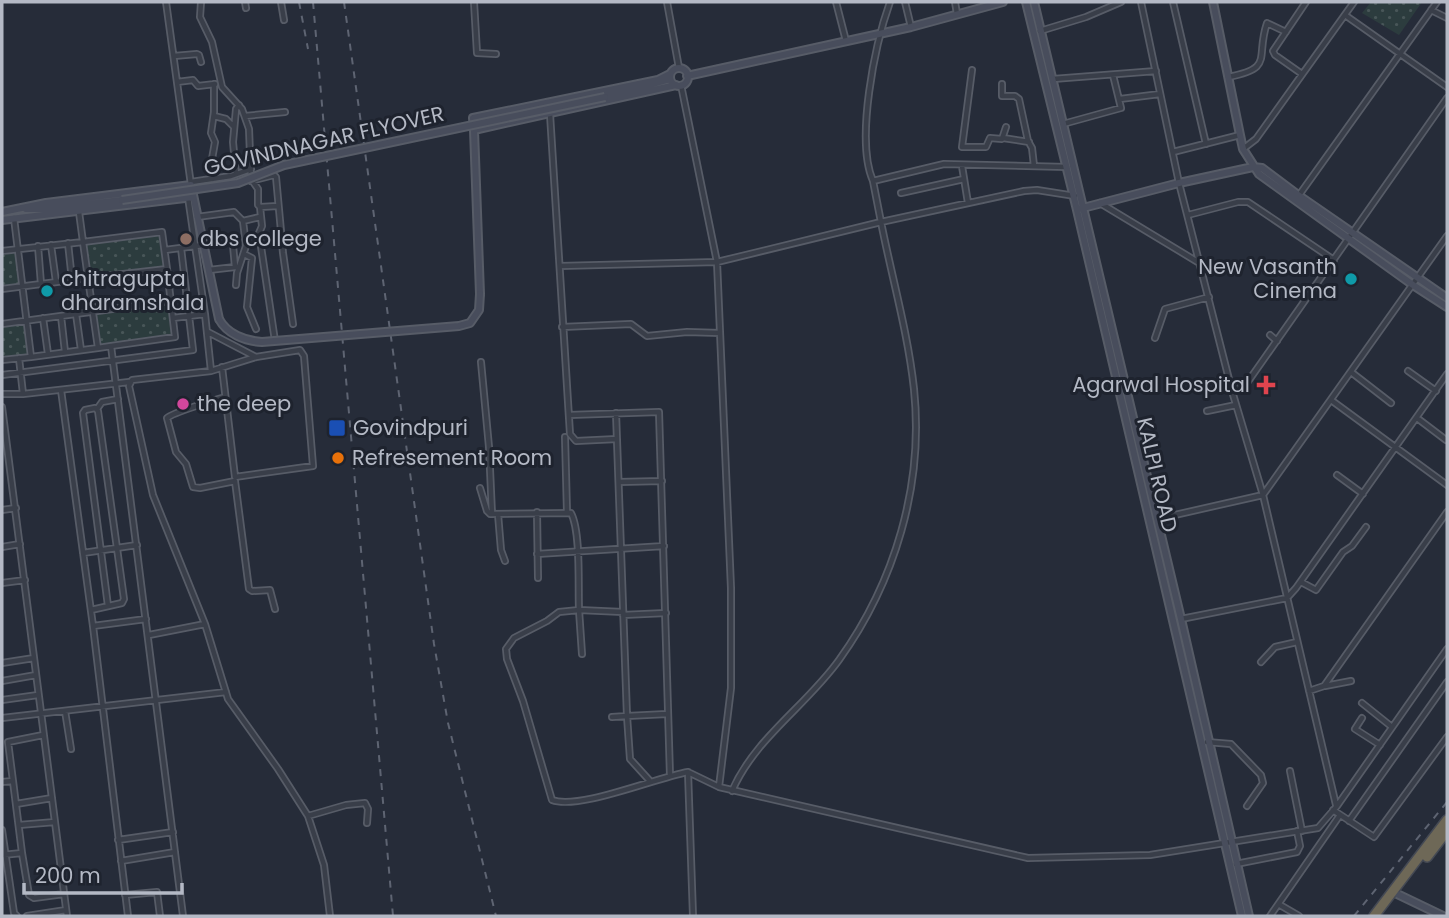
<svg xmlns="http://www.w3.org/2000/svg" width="1449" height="918" viewBox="0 0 1449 918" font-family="Poppins,sans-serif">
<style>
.grass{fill:url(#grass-dots)}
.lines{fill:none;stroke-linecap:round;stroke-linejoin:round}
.street-casing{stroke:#575c67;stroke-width:8}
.secondary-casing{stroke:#575c67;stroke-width:10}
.highway-casing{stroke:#444954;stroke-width:12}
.street{stroke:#393e49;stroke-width:4.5}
.secondary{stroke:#484d5c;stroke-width:6}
.highway{stroke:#6e6857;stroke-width:9}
.rail{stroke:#5e6472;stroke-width:2;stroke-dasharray:7 7;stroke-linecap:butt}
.secondary-bridge-casing{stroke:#575c67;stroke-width:10;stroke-linecap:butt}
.secondary-bridge{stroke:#484d5c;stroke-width:6}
.education-dot{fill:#8d6e63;stroke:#1e232e;stroke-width:2.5}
.culture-dot{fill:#0f9aa8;stroke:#1e232e;stroke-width:2.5}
.health-dot{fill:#e0444e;stroke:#1e232e;stroke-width:2.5}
.hotel-dot{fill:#d1479c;stroke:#1e232e;stroke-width:2.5}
.transit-dot{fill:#1a4fb4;stroke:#1e232e;stroke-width:2.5}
.food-dot{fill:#e8710a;stroke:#1e232e;stroke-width:2.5}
.labels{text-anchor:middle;stroke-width:6;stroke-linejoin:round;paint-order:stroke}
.street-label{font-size:21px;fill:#b4b9c5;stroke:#1e232e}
.poi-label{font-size:21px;fill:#b4b9c5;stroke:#1e232e;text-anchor:start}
</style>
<defs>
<pattern id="grass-dots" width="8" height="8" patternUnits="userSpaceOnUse" patternTransform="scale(1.75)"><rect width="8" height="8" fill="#2c3c3e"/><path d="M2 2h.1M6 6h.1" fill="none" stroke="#485658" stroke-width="1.8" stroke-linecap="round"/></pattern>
</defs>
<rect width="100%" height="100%" fill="#262c39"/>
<path class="grass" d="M1371 2H1422L1399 35 1362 13Z
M161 233 165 267 90 276 84 243Z
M15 253 20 284 2 286V255Z
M169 303 173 335 99 345 95 313Z
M26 322 29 355 2 358V325Z"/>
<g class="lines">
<g class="street-casing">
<path id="street" d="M166 2 191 185
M201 2 200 17 212 42 222 87 242 109 249 129 251 179 258 189V205L260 207 278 206
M245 2 246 8
M281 2 284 20
M474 2 477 53 496 54
M667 2 679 68
M836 2 846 41
M890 2C875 44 855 140 873 181L944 164 1067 167
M905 2 911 27
M955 2 957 14
M1141 2 1179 183 1232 391 1263 495 1336 805
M1173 2 1206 144
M1431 10 1447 18
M1345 15 1447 87
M1040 31 1086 17 1121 2
M174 56 197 54 199 55 201 62
M972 70 962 147H986L990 138 1002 139 1006 127
M1302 74 1275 55 1273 51 1306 2
M1228 77C1275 68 1255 58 1267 23L1286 32
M1053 79 1156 71
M177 82 193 80 198 86 215 84
M1002 84V96H1015L1019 99 1028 141 1032 148 1034 166
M681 85 717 262 731 588V688L719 787 1028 858 1150 855 1318 828 1337 806 1447 649
M1120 99 1160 94
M550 114 570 434 576 441 617 439
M214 116 226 119 234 127
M245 116 285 112
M1063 124 1121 108 1113 75
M1003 138 1029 142
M1243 149 1256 139 1354 2
M1173 152 1240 135
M962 166 968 203
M236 174 233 142 236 109 239 105
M213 179 212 159 215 142 211 133 214 112V84
M251 181 274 175 276 177 283 253 293 324
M191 182 231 176 251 169
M901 193 964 179
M188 197 205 314
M1297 198 1437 2
M1100 203 1201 264
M260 207 262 226 259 233 275 341
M1188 215 1238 202H1248L1334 260
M197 217 234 212 243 221
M68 243 72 280
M51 245 56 282
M38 246 41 284
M165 250 203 245
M2 251 83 242 79 212
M244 254 252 258 247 307 256 329
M560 266 717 262 881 222 873 181
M167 269 162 232 83 242 88 278 167 269 175 337 111 346 183 916
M209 270 235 267 233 245
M236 285 237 273 246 246 243 221 260 217
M2 289 88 278 98 348 111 346
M76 314 81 350
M61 316 65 352
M43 318 48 354
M173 318 205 314 211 371
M2 324 171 301
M562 327 631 324 647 336 687 332 720 333
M208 332 256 357
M1270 335 1277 341
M1155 338 1165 309 1209 297
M31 357 98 348
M19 358 23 394
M2 360 31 357 14 218
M481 362 489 447 492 514
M222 367 235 477 313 466 304 356 300 350 256 357 211 371 132 380 129 386 153 495 205 624 228 699 278 769 308 816 324 865 330 916
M1408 371 1436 391
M1351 372 1391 403
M2 375 193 350 181 248
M61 390 93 626 146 619
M1232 391 1247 383 1447 98
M2 394H23L129 382
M225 397C214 400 172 413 167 418L176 452 186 464 193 487 200 488 235 481
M1331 400 1447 485
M2 407 67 916
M97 409 102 402 118 399
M1207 411 1236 405
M616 413 627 716 667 714
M569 415 659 412 670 776
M1417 418 1446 440
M565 437 567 512
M1337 475 1363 494
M235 481 249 589 252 591 270 590 275 609
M619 482 662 481
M480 488 487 511 490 514 571 513C581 532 578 586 579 610L623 612
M2 510 16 508
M537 512 538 578
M498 514 501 550 505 561
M1157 519 1263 495 1447 236
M2 547 20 544
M83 553 137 545
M537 554 664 546
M1301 582 1316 590 1343 552 1352 546 1366 527
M2 583 25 580
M91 610 122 603 124 599 98 411 95 408 85 410 83 413 108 606
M623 615 666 613
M1181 619 1287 598 1296 588 1447 374
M93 626 128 916
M149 635 205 624
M582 654 579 610 559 612 547 621 514 638 506 649 507 659 523 701 552 800C579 810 655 778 688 772
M1261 662 1275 647 1297 642
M2 663 34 658
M2 681 36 675
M1325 686 1351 681
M1309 691 1324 686 1447 512
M2 700 38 695
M1362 703 1392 727
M65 711 71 749
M612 717 627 716 630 759 650 781
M2 718 226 692
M1362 718 1355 729 1380 745
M1207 742 1231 744 1261 775 1263 783 1247 806
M1290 771 1302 831
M2 782 13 781 8 742 43 735
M732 791C755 738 806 706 839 660 895 582 924 485 914 389 908 333 892 278 881 222L1024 191 1037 190 1075 196
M16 804 52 798
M1333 810 1374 837 1447 737
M308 816 346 805 365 803 368 809 367 823
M1349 821 1447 682
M19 825 55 822
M2 830 14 913 17 916
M118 840 173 832
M22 853 29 895 34 898 64 894
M2 855 22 853 13 781
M121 861 175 852
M1236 864 1297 852 1300 846 1297 831
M125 895 157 892 160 916
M1280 905 1299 916
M27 916 66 910
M693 916 688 772 719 787
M1270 916 1340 815"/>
</g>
<g class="secondary-casing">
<path id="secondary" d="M1026 2 1077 210 1242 916
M1034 2 1181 619 1249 916
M1213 2 1240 135 1243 149 1259 174 1413 285 1447 307
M670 77a9 9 0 1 1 18 0a9 9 0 1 1-18 0Z
M670 74 658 80 473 118 474 130 676 85
M687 76 911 27 1003 2
M605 97 670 79
M474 130 480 294
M26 209H44L122 200
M1079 209 1179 183 1253 167 1262 168 1298 195 1447 298
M2 212 46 203 191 185 219 319
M2 220 193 197
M1393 892 1443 916"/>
</g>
<g class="highway-casing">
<path id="highway" d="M1427 857 1447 831
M1374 916 1447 820"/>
</g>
<use href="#street" class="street"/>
<use href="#secondary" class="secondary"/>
<use href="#highway" class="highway"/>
<path class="rail" d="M299 2 308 49
M313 2 393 916
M344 2 434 644 448 723 496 916
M1354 916 1447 802"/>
<g class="secondary-bridge-casing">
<path id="secondary-bridge" d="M122 200 238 183 284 165 605 97
M219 319C227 334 245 341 262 342L459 326 470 323 479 310 480 294"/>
</g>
<use href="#secondary-bridge" class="secondary-bridge"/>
</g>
<circle class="education-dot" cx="186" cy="239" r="7"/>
<g class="culture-dot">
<circle cx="1351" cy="279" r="7"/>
<circle cx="47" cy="291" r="7"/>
</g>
<path class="health-dot" d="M1262.5 374.5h7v7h7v7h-7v7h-7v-7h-7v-7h7z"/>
<circle class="hotel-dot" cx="183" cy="404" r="7"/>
<rect class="transit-dot" x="328" y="419" width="18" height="18" rx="3.5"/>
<circle class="food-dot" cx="338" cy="458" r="7"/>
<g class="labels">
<g class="street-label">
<text transform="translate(324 141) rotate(-13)" y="7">GOVINDNAGAR FLYOVER</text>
<text transform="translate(1157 475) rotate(77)" y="7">KALPI ROAD</text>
</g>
<g class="poi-label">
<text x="200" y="246">dbs college</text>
<text x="1337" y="274" text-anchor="end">New Vasanth<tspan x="1337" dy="24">Cinema</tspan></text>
<text x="61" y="286">chitragupta<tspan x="61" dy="24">dharamshala</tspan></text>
<text x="1250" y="392" text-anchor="end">Agarwal Hospital</text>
<text x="197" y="411">the deep</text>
<text x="353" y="435">Govindpuri</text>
<text x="352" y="465">Refresement Room</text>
</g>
</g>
<rect width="1449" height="918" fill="none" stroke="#b4b9c5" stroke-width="7"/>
<path d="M24 883v10h158v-10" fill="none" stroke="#b4b9c5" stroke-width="3.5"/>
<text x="35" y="883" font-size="21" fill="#b4b9c5" stroke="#1e232e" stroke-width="5" paint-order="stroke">200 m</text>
</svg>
